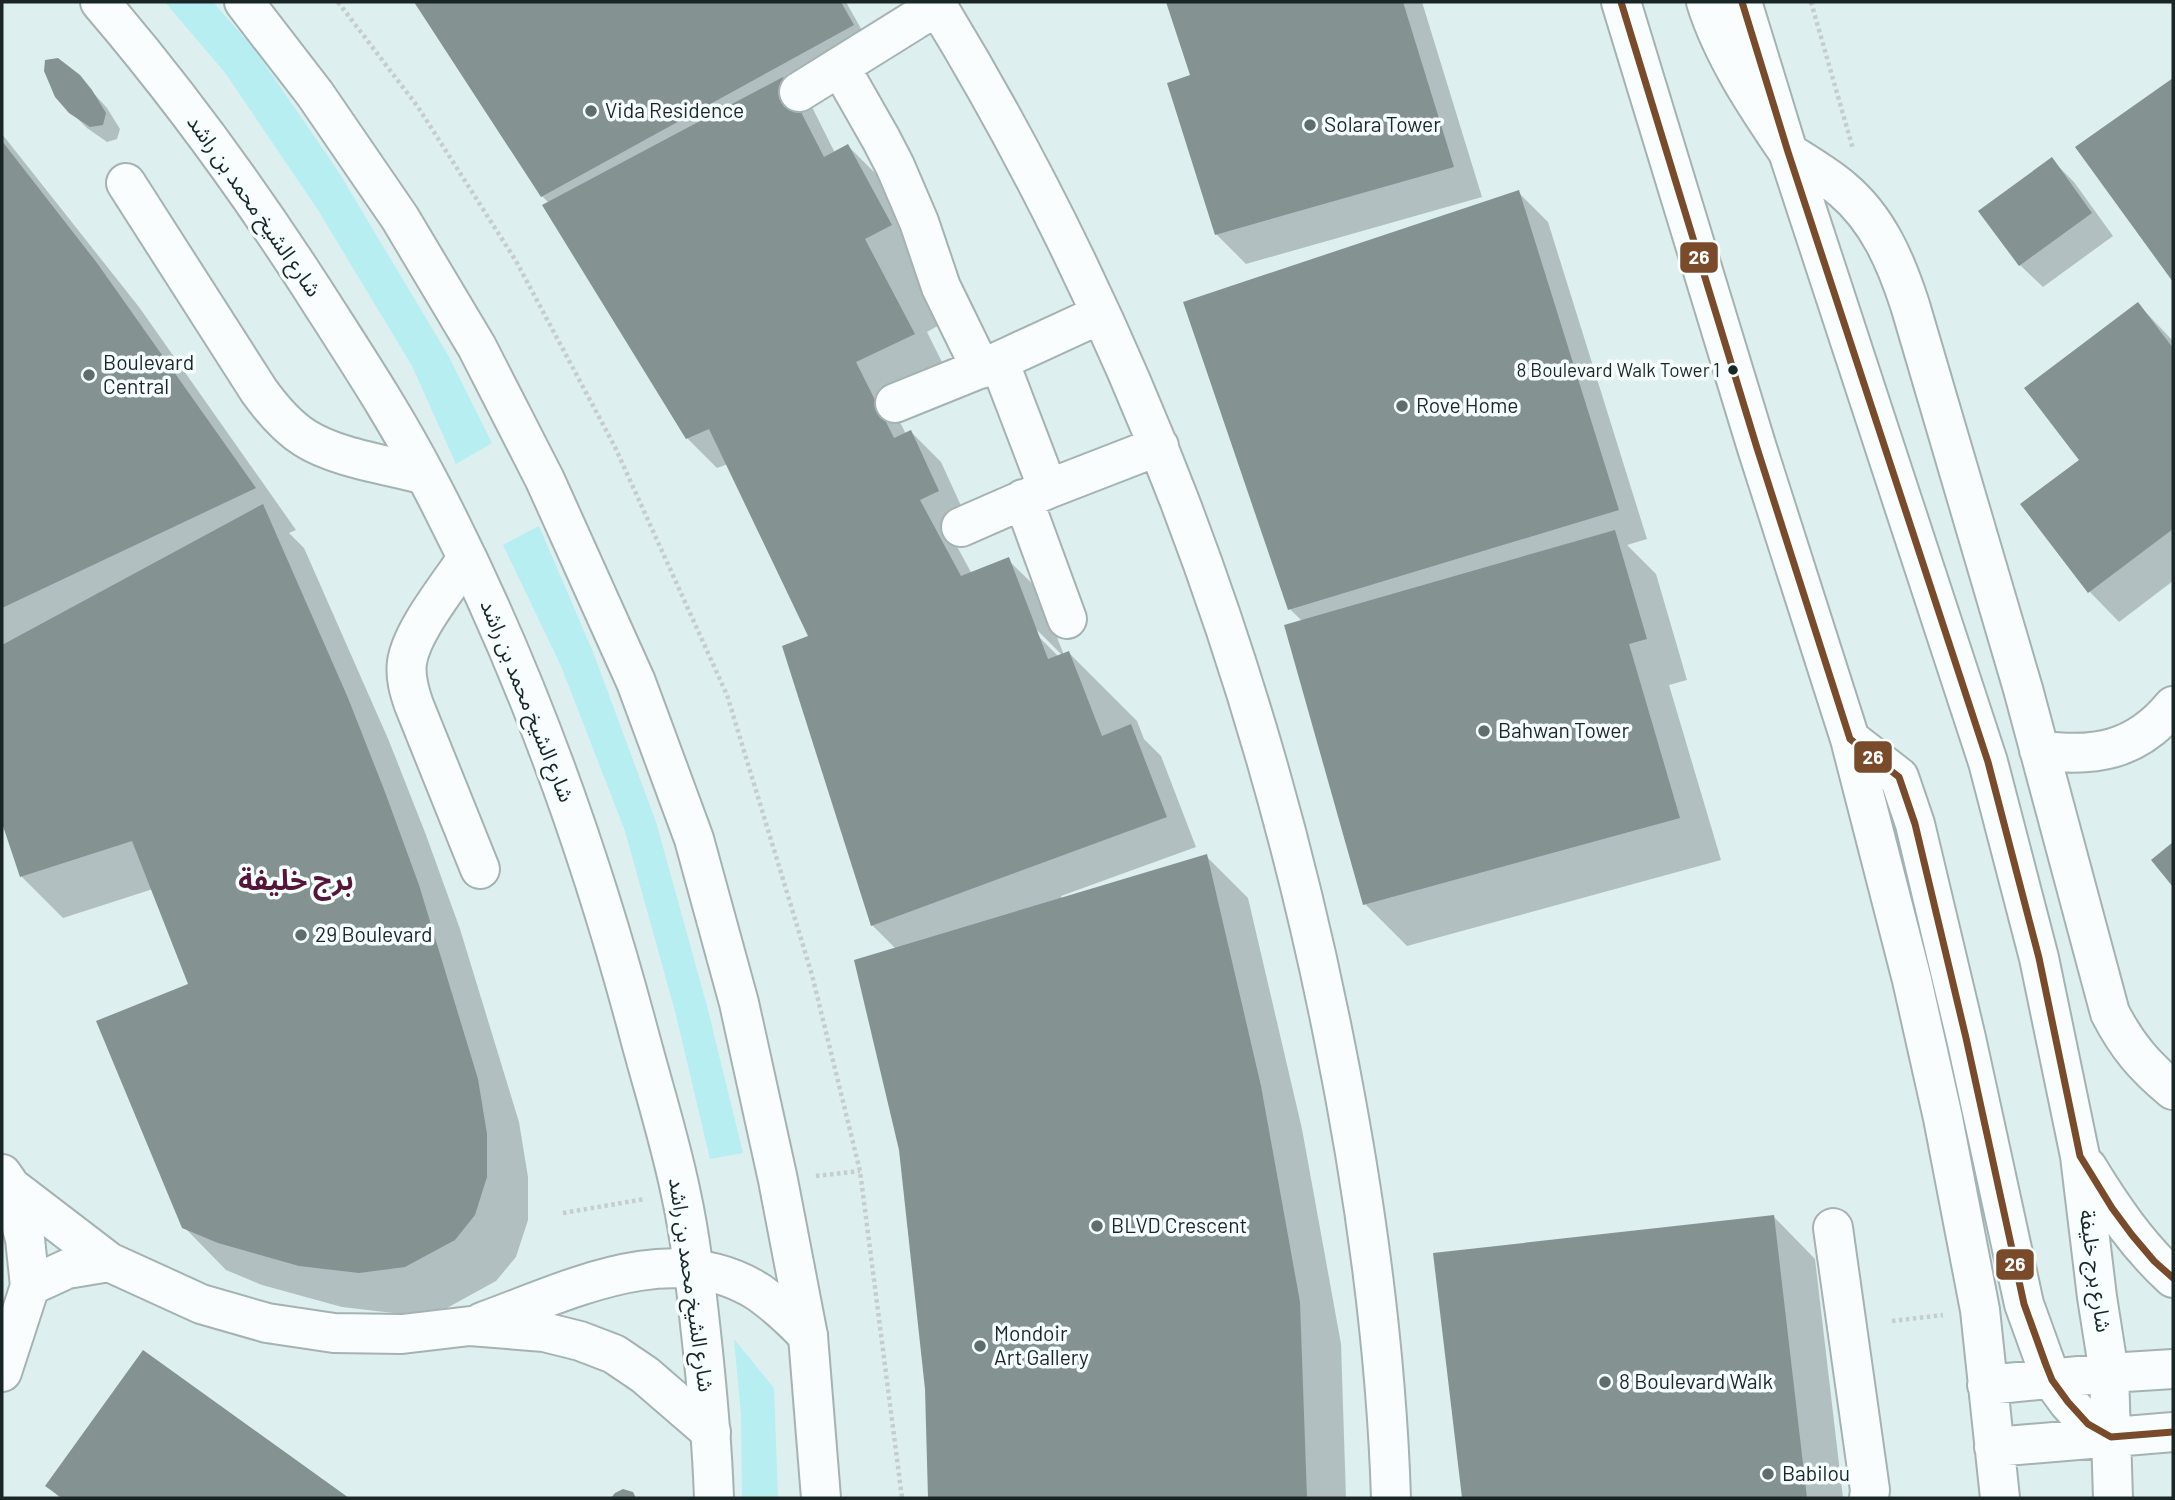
<svg xmlns="http://www.w3.org/2000/svg" width="2175" height="1500" viewBox="0 0 2175 1500" font-family="Barlow,'Noto Sans Arabic',sans-serif">
<style>
.green{fill:#b6eef1}
.shadow{fill:#0003;fill-rule:evenodd}
.building{fill:#859292}
.lines{fill:none;stroke-linecap:round;stroke-linejoin:round}
.minor-casing{stroke:#a4b2b2;stroke-width:42}
.major-casing{stroke:#a4b2b2;stroke-width:42}
.path{stroke:#c6cdcd;stroke-width:4.5;stroke-dasharray:3.5 3.5;stroke-linecap:butt}
.minor{stroke:#fafdfd;stroke-width:38}
.major{stroke:#fafdfd;stroke-width:38}
.bus-1-casing{stroke:#f7fefe;stroke-width:12}
.bus-1{stroke:#7a4b2a;stroke-width:7}
.poi-dot{fill:#5f6c6d;stroke:#f7fefe;stroke-width:2.5}
.bus-dot{fill:#1a2626;stroke:#f7fefe;stroke-width:2.5}
.labels{text-anchor:middle;stroke-width:7;stroke-linejoin:round;paint-order:stroke}
.bus-label{font-size:19px;fill:#1a2626;stroke:#f7fefe;text-anchor:end}
.poi-label{font-size:21px;fill:#1a2626;stroke:#f7fefe;text-anchor:start}
.street-label{font-size:21px;fill:#1a2626;stroke:#f7fefe}
.district-label{font-size:28px;font-weight:bold;fill:#551639;stroke:#f7fefe}
.line-badge{stroke:#f7fefe;stroke-width:2.5}
.badge-label{font-size:19px;text-anchor:middle;font-weight:bold;fill:#fff}
</style>
<rect width="100%" height="100%" fill="#deeff0"/>
<path class="green" d="M165 2H213L255 50 338 171 448 355 492 443 456 464 412 366 318 210 226 74Z
M539 526 593 652 656 822 707 1006 743 1153 710 1159 676 1015 625 831 561 666 503 545Z
M734 1339 774 1388 778 1498H742L741 1415Z"/>
<path class="shadow" d="M416 2H846L868 41 788 84 813 109 835 153 848 146 916 214 941 324 927 332 943 364 885 393 906 434 911 432 941 462 968 521 948 530 972 574 1008 560 1038 589 1064 655 1069 653 1137 721 1144 739 1161 756 1196 847 1061 896 1062 899 1206 856 1248 898 1302 1129 1341 1344 1346 1498H930L926 1388 896 949 872 925 811 637 728 464 717 468 687 438 549 203 542 196ZM1034 627 1063 656H1058L1032 630Z
M1168 2H1422L1482 197 1246 264 1216 234 1192 76Z
M78 76 107 108 120 129 117 139 107 142 87 128 71 112Z
M2173 80V279L2078 148Z
M2 134 139 307 296 530 289 533 304 548 389 741 426 835 460 929 519 1122 528 1177V1220L516 1257 496 1281 447 1308 402 1314 342 1307 262 1285 226 1270 184 1227 190 985 153 889 63 918 21 876 2 818Z
M2051 159 2074 182 2113 236 2043 287 2020 265Z
M1518 192 1548 222 1647 539 1627 545 1656 574 1687 680 1669 685 1721 860 1407 946 1365 904 1303 622 1290 609Z
M2138 304 2173 341V581L2119 622 2090 592 2023 505 2081 461Z
M1774 1217 1815 1259 1843 1498H1464L1435 1255Z
M143 1352 346 1498H60L47 1486Z"/>
<path class="building" d="M414 2H841L854 25 541 197Z
M1166 2H1403L1454 167 1215 235 1167 83 1190 75Z
M58 58 80 75 92 90 106 113 103 125 90 127 69 113 55 97 44 71 45 60Z
M783 77 824 157 848 144 892 225 865 239 915 334 856 362 894 438 911 430 939 491 920 500 961 576 1009 557 1048 659 1069 651 1102 736 1131 724 1167 817 871 926 782 646 808 636 709 429 686 439 542 205Z
M2173 78V282L2075 147Z
M2 141 97 263 256 488 2 608Z
M2052 157 2092 213 2019 266 1978 211Z
M1519 190 1619 510 1288 610 1183 302Z
M2138 302 2173 348V529L2088 593 2020 504 2079 460 2024 388Z
M263 504 348 698 385 792 419 885 478 1079 487 1134V1177L475 1215 455 1240 405 1267 359 1273 299 1266 218 1243 182 1228 96 1021 188 984 132 841 20 877 2 823V645Z
M1615 530 1647 639 1629 644 1680 818 1363 905 1284 625Z
M2173 842V887L2151 860Z
M1207 854 1261 1086 1300 1302 1307 1498H928L925 1389 899 1150 854 960Z
M1774 1215 1807 1498H1462L1433 1253Z
M143 1350 349 1498H62L45 1486Z
M623 1489 633 1492 636 1498H611L615 1493Z"/>
<g class="lines">
<g class="minor-casing">
<path id="minor" d="M935 2C1129 319 1260 670 1333 1034 1364 1187 1386 1342 1391 1498
M1621 2 1757 448 1850 739 1912 980 1943 1118 1980 1310 2000 1498
M1742 2 1788 152 1988 762 2039 958 2080 1156 2097 1297 2109 1373 2113 1498
M840 67 881 139 895 166 919 222 941 287 981 369
M799 92 937 6
M1788 152C1806 164 1826 175 1842 189 1878 219 1896 262 1910 305L2023 689 2110 1013C2127 1046 2144 1066 2173 1090
M126 183 259 391C272 409 286 426 305 438 336 458 389 465 425 475
M999 361 1048 489
M895 403 999 361 1101 314
M1023 499 1067 619
M961 527 1048 489 1159 446
M467 558C449 586 412 630 407 662 405 677 409 691 414 705L480 869
M1850 739 1899 777 1915 824 1966 1038 2024 1304 2046 1365 2052 1380 2068 1402 2088 1424 2111 1437
M2039 750C2094 758 2136 751 2173 706
M2087 1167C2112 1208 2138 1246 2173 1278
M2 1174 11 1187 109 1262 201 1304 267 1323 334 1333 402 1334 470 1326 544 1332 580 1341 614 1354 645 1375 711 1432
M1833 1228 1870 1490 1869 1498
M30 1286 67 1269 109 1262
M482 1322C568 1291 673 1236 760 1293 778 1306 793 1320 808 1336
M2 1372 30 1286 25 1239 11 1187
M1987 1385 2109 1373 2173 1369
M1994 1447 2173 1432"/>
</g>
<g class="major-casing">
<path id="major" d="M100 2C184 100 260 206 329 315 363 368 398 422 427 478 520 654 588 842 639 1034 653 1087 670 1140 681 1194 691 1240 696 1287 701 1333 707 1388 712 1443 714 1498
M244 2 315 94 400 218 477 347 545 480 636 682 694 839 739 1003 778 1180 808 1336 821 1498
M1706 2C1723 56 1756 105 1788 152"/>
</g>
<path class="path" d="M338 2 418 107 516 261 615 447 727 695 812 975 860 1171 902 1498
M1811 2 1853 149
M816 1176 860 1171
M563 1213 645 1199
M1892 1321 1943 1315"/>
<use href="#minor" class="minor"/>
<use href="#major" class="major"/>
<g class="bus-1-casing">
<path id="bus-1" d="M1621 2 1757 448 1850 739 1899 777 1915 824 1966 1038 2024 1304 2046 1365 2052 1380 2068 1402 2088 1424 2111 1437 2173 1432
M1742 2 1788 152 1988 762 2039 958 2080 1156 2112 1208 2132 1235 2154 1261 2173 1278"/>
</g>
<use href="#bus-1" class="bus-1"/>
</g>
<g class="poi-dot">
<circle cx="591" cy="111" r="7"/>
<circle cx="1310" cy="125" r="7"/>
<circle cx="89" cy="375" r="7"/>
<circle cx="1402" cy="406" r="7"/>
<circle cx="1484" cy="731" r="7"/>
<circle cx="301" cy="935" r="7"/>
<circle cx="1097" cy="1226" r="7"/>
<circle cx="980" cy="1346" r="7"/>
<circle cx="1605" cy="1382" r="7"/>
<circle cx="1768" cy="1474" r="7"/>
</g>
<circle class="bus-dot" cx="1733" cy="370" r="6"/>
<g class="labels">
<g class="bus-label">
<text x="1720" y="377">8 Boulevard Walk Tower 1</text>
</g>
<g class="poi-label">
<text x="605" y="118">Vida Residence</text>
<text x="1324" y="132">Solara Tower</text>
<text x="103" y="370">Boulevard<tspan x="103" dy="24">Central</tspan></text>
<text x="1416" y="413">Rove Home</text>
<text x="1498" y="738">Bahwan Tower</text>
<text x="315" y="942">29 Boulevard</text>
<text x="1111" y="1233">BLVD Crescent</text>
<text x="994" y="1341">Mondoir<tspan x="994" dy="24">Art Gallery</tspan></text>
<text x="1619" y="1389">8 Boulevard Walk</text>
<text x="1782" y="1481">Babilou</text>
</g>
<g class="street-label">
<text transform="translate(254 206) rotate(55)" y="7">شارع الشيخ محمد بن راشد</text>
<text transform="translate(527 701) rotate(68)" y="7">شارع الشيخ محمد بن راشد</text>
<text transform="translate(2095 1271) rotate(82)" y="7">شارع برج خليفة</text>
<text transform="translate(691 1285) rotate(82)" y="7">شارع الشيخ محمد بن راشد</text>
</g>
<g class="district-label">
<text x="296" y="890">برج خليفة</text>
</g>
</g>
<g class="line-badge">
<rect x="1679" y="241" width="40" height="33" rx="7" fill="#7a4b2a"/>
<rect x="1853" y="740" width="40" height="34" rx="7" fill="#7a4b2a"/>
<rect x="1995" y="1248" width="40" height="33" rx="7" fill="#7a4b2a"/>
</g>
<g class="badge-label">
<text x="1699" y="264">26</text>
<text x="1873" y="764">26</text>
<text x="2015" y="1271">26</text>
</g>
<rect width="2175" height="1500" fill="none" stroke="#1a2626" stroke-width="7"/>
</svg>
